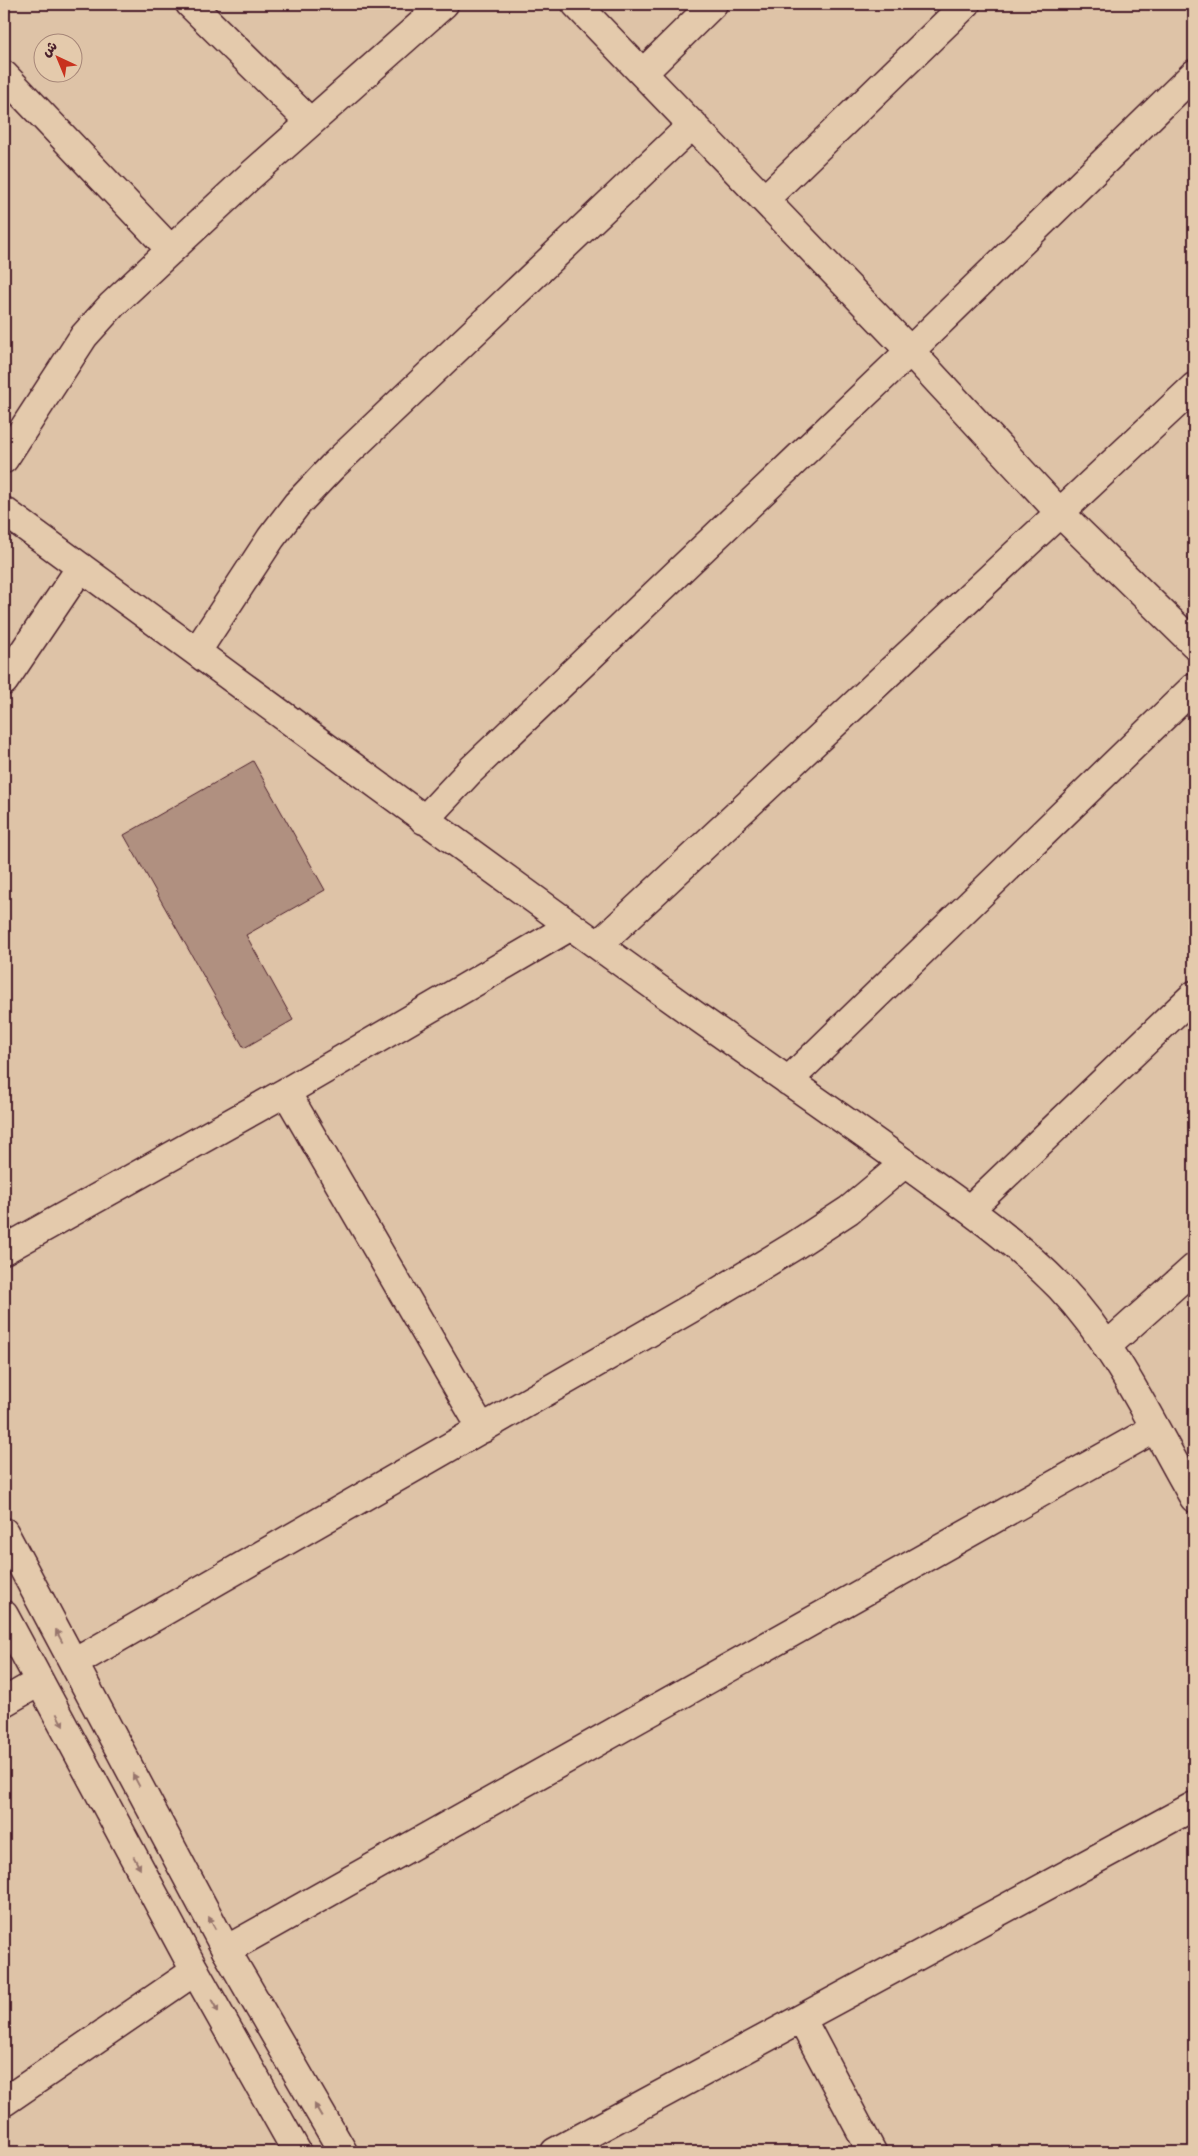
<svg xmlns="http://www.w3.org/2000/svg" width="1198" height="2156" viewBox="0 0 1198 2156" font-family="'Gochi Hand','Playpen Sans Arabic',sans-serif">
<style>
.building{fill:#b09080;stroke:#4a1f2b}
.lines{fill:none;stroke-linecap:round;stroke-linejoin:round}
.street-casing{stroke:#4a1f2b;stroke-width:31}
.highway-casing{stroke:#4a1f2b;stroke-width:31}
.street{stroke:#e4caac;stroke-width:28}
.highway{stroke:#e4caac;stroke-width:28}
.oneway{fill:#97746c}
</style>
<rect width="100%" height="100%" fill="#dec3a7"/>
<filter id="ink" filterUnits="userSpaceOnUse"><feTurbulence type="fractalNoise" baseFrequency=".02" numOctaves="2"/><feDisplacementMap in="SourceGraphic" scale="10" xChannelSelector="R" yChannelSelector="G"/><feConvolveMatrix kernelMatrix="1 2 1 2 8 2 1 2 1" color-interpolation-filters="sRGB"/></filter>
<g filter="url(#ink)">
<path class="building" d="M253 761 325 890 246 935 293 1020 244 1048 124 835Z"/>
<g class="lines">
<g class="street-casing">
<path id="street" d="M190 4 310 122
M576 4 910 351 1061 514 1194 644
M643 73 713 4
M4 75 171 250
M765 199 966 4
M4 459 84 336 112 305 249 177 444 4
M4 511C230 676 455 843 682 1006 765 1065 850 1123 932 1183 977 1215 1021 1247 1060 1287 1117 1347 1153 1427 1194 1498
M197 651 271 538 297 504 332 467 693 124
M4 681 81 567
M424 820 470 771 910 351 1194 74
M598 945 1194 387
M788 1081 1194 687
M286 1092 482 1429
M970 1209 1194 995
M4 1250 286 1092 571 926
M1108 1345 1194 1268
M74 1663 695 1306 794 1246 849 1210 905 1163
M4 1702 39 1682
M226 1950 1154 1429
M802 2020 872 2152
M4 2102 195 1971
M555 2152 1194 1806"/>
</g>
<g class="highway-casing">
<path id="highway" d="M4 1532 226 1950 343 2152
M4 1615 195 1971 297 2152"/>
</g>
<use href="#street" class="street"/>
<use href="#highway" class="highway"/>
</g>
<defs><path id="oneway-solid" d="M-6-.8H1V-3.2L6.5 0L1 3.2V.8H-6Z" transform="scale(1.25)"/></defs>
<g class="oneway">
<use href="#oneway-solid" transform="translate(59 1636) rotate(-118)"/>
<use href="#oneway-solid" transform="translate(60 1720) rotate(62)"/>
<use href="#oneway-solid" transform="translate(136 1780) rotate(-118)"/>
<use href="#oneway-solid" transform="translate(137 1863) rotate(62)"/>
<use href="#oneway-solid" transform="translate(212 1923) rotate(-118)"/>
<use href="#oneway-solid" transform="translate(215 2006) rotate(61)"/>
<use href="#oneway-solid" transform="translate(318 2110) rotate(-120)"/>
</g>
</g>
<rect width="1198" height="2156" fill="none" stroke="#e4caac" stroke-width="20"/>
<rect x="10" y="10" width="1178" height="2136" fill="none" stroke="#4a1f2b" stroke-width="2" filter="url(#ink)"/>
<g transform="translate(58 58) rotate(316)"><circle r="24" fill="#e4caac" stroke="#a68678"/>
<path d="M0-4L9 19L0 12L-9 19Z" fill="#c8321e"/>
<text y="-8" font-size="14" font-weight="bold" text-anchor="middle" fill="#4a1f2b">ش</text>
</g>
</svg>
